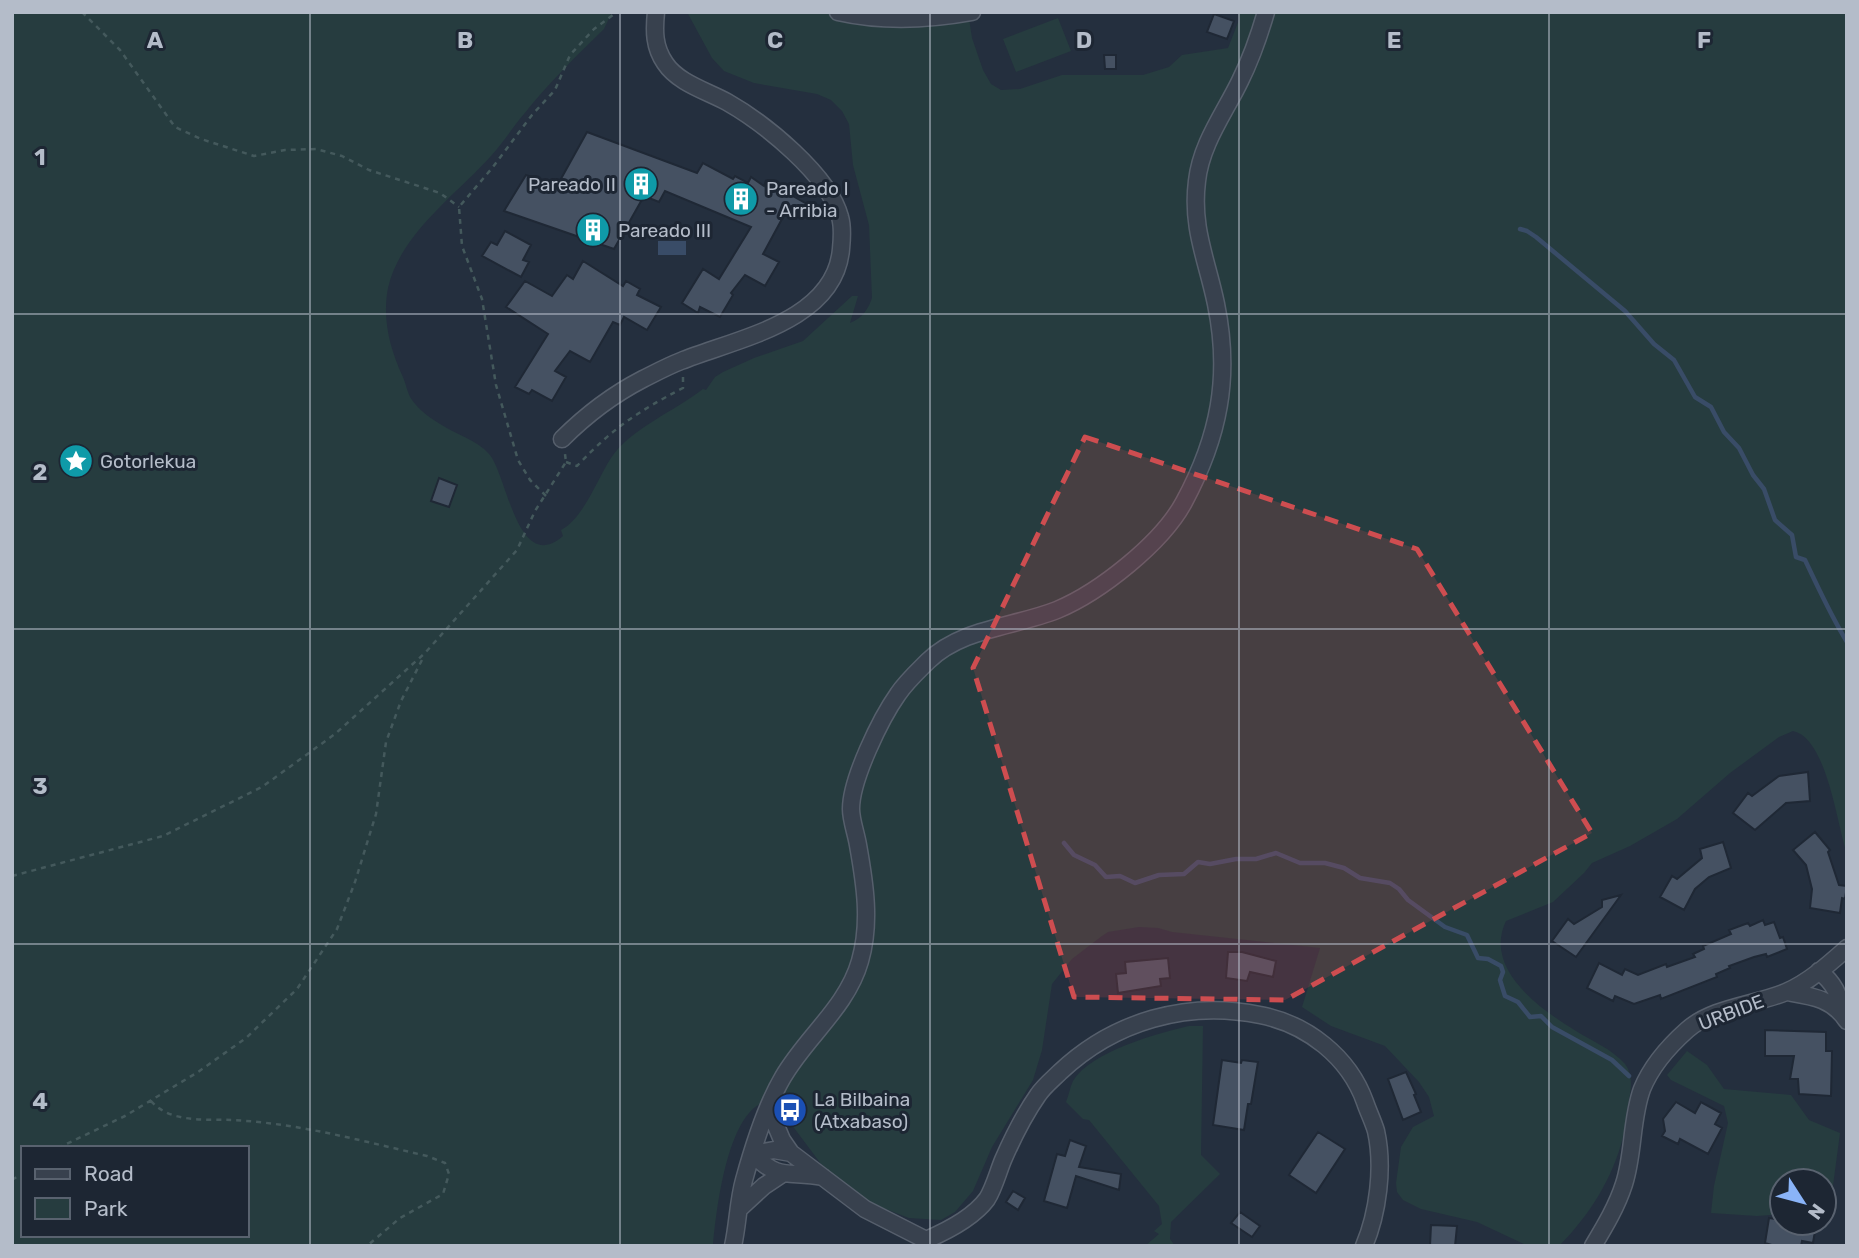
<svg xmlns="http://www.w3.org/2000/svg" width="1859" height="1258" viewBox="0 0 1859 1258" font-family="Rubik,sans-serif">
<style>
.green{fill:#263c3f;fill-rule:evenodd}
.water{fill:#394c67}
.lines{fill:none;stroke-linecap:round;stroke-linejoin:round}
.stream{stroke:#394c67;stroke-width:4.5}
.building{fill:#455162;stroke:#1f2835;stroke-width:2}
.minor-casing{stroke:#565f6c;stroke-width:19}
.path{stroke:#44595c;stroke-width:2.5;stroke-dasharray:5 5;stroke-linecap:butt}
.minor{stroke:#38414e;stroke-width:16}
.marked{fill:#ce4d50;fill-opacity:0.2;stroke:#ce4d50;stroke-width:5;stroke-dasharray:14 9;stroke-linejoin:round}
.grid{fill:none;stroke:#b4bcc9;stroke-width:2;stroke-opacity:0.55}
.labels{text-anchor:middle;stroke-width:6;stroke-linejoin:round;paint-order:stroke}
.poi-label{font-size:19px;fill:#b4bcc9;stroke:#1d2633;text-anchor:start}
.street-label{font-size:19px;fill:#b4bcc9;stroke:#1d2633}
.grid-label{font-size:23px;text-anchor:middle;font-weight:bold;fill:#b4bcc9;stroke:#1d2633;stroke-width:6;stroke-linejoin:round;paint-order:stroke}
</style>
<rect width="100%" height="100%" fill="#242f3e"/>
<path class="green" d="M12 12H612L604 29C576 56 548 84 524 114 512 128 503 143 491 156 456 195 400 234 388 288 382 319 390 348 402 375 406 383 407 393 412 400 418 409 430 418 440 424 455 434 477 440 489 454 507 473 517 576 563 536L561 530C583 519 598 478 611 458 630 429 675 411 703 389L706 390 715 377 723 372 754 358 803 341 852 296H858L850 323C862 318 868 310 872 298L869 225 853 165 849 124 842 111 831 100 817 94 754 83 724 71 712 58 687 12H968L972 38 983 70 991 84 1001 90 1020 89 1062 75H1143L1169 67 1182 55 1228 48 1239 20 1238 12H1847V854C1837 825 1827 738 1793 731L1779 737 1730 773 1677 819 1630 846 1592 863 1584 873 1553 902 1506 921C1483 969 1540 1009 1576 1031 1592 1041 1612 1049 1625 1064 1635 1077 1630 1095 1627 1110 1625 1119 1626 1128 1623 1137 1613 1178 1589 1216 1559 1246H1528L1477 1222 1421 1209 1403 1200 1397 1192 1396 1183 1401 1147 1413 1127 1434 1116 1429 1097 1419 1082 1385 1046 1331 1026 1302 1007 1320 948 1172 932 1158 928 1139 927 1108 932 1102 936 1072 959 1052 984 1042 1050 1033 1080 992 1147 973 1191 955 1212 941 1220 909 1218 870 1203 844 1185 821 1164 780 1109 765 1102C727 1113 716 1212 713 1246H12ZM23 1148H247V1235H23Z
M1058 18 1071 51 1016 72 1003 39Z
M1189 1026H1203L1201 1155 1220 1174 1171 1222 1170 1239 1175 1246H1145L1159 1234 1154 1231 1162 1224 1159 1206 1089 1120 1083 1119 1066 1102C1069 1095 1070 1087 1073 1081 1090 1052 1158 1033 1189 1026Z
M1687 1051 1707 1065 1724 1089 1791 1095 1809 1120 1840 1133 1830 1208 1824 1209V1181H1782V1214L1757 1216 1711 1213 1714 1186 1728 1123 1724 1106 1671 1080 1667 1075Z"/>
<path class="water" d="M658 241H686V255H658Z"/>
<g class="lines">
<path class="stream" d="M1520 229 1527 231 1536 237 1625 311 1654 344 1674 360 1695 397 1711 407 1724 432 1739 448 1753 475 1764 489 1775 520 1792 535 1796 557 1805 560C1818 587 1831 616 1847 642
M1064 843 1074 855 1095 865 1106 877 1120 876 1135 883 1159 875 1184 874 1198 862 1210 864 1236 859H1256L1276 853 1300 863H1325L1344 868 1360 878 1390 883 1399 889 1408 900 1445 927 1467 935 1478 958 1488 959 1501 966 1503 972 1500 980 1505 996 1518 1002 1530 1017 1541 1016 1552 1027 1612 1060 1629 1076"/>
</g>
<path class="building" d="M1214 14 1234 21 1227 39 1207 32Z
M1104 55H1116V69H1105Z
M587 132 697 173 703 163 733 179 735 176 748 183 751 177 764 186 766 181 814 208 812 214 789 206 763 254 779 262 765 286 745 275 731 293 733 295 720 317 700 307 698 313 682 303 703 269 719 279 751 227 665 191 659 202 644 196 614 249 504 211 526 175 557 186Z
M505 231 531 245 523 260 529 262 521 277 482 256 491 242 497 245Z
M583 261 623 286 626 281 640 289 637 295 661 307 647 330 624 317 620 325 613 322 590 362 570 351 555 371 566 377 552 401 532 390 529 394 515 387 548 334 506 307 525 281 552 296 567 275 573 279Z
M439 478 457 485 449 507 431 501Z
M1808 772 1810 801 1786 803 1755 830 1733 813 1748 793 1752 796 1779 776Z
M1815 832 1830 850 1828 852 1839 885 1847 886 1845 899 1842 898 1840 913 1810 908 1812 889 1806 865 1793 850Z
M1723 842 1731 868 1709 877 1695 889 1684 910 1660 897 1672 876 1677 879 1702 858 1700 849Z
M1621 895 1576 957 1552 941 1568 919 1574 924 1602 907V900Z
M1763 920 1765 925 1774 922 1780 938 1783 937 1787 949 1767 957 1766 954 1754 957 1729 966 1730 968 1716 974 1717 977 1661 999 1660 995 1634 1004 1615 996 1613 1001 1587 988 1599 963 1622 975 1625 969 1638 975 1666 964 1667 967 1695 957 1693 954 1704 949 1703 946 1731 934 1729 930 1748 923 1750 926Z
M1228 952H1242L1276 961 1273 977 1250 972 1247 981 1226 978Z
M1168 958 1170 978 1160 979 1161 986 1118 993 1116 974 1126 973 1125 962Z
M1765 1030 1826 1032V1051H1832L1831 1096 1799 1094 1798 1079H1790L1794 1056H1765Z
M1222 1060 1241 1063 1242 1060 1258 1062 1251 1104H1248L1244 1130 1213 1125Z
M1406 1072 1416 1094 1414 1095 1421 1112 1403 1120 1388 1079Z
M1676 1102 1695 1113 1701 1102 1721 1113 1715 1124 1722 1128 1708 1154 1680 1139 1678 1144 1662 1136 1665 1131 1663 1119Z
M1318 1132 1345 1149 1316 1193 1289 1175Z
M1070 1140 1086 1146 1079 1167 1121 1174 1119 1190 1076 1176 1067 1208 1044 1201 1057 1154 1065 1156Z
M1013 1191 1025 1198 1018 1210 1006 1202Z
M1240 1212 1260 1226 1252 1237 1231 1223Z
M1769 1218 1782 1220V1223L1816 1225 1813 1243 1802 1241 1801 1246H1775L1765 1243Z
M1431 1225 1457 1226 1455 1246H1430Z"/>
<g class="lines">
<g class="minor-casing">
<path id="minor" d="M838 12C882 22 928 20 972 12
M562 439C585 416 614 394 643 379 655 373 668 366 681 361 735 339 835 322 841 249 842 239 843 227 840 217 829 175 764 123 727 102 707 91 678 83 665 63 654 47 654 31 656 12
M1819 971C1834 983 1839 994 1843 1013
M1787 992C1811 996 1832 998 1847 1021
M769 1109 782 1140 791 1153 865 1209 926 1240C947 1231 973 1218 987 1199 994 1188 998 1172 1003 1160 1013 1137 1024 1115 1038 1095 1044 1086 1053 1079 1060 1072 1114 1021 1187 1000 1260 1015 1307 1024 1349 1057 1365 1102 1368 1111 1373 1121 1376 1131 1384 1167 1378 1213 1364 1246
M753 1154C779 1182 790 1170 823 1177
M753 1154 774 1150 791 1153
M739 1209 764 1186 782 1174
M733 1246C738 1224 738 1201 744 1180 752 1151 767 1104 783 1077 806 1037 847 1007 860 961 871 923 865 884 858 845 856 833 851 820 851 809 851 779 881 718 898 694 906 682 918 671 928 661 962 628 1014 627 1057 610 1100 592 1162 543 1184 502 1219 437 1231 377 1216 304 1207 260 1191 228 1197 181 1201 144 1224 114 1240 81 1251 59 1259 36 1266 12
M1593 1246C1605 1226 1617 1206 1624 1184 1634 1153 1631 1119 1642 1089 1651 1067 1669 1046 1687 1030 1713 1007 1755 1005 1786 992 1809 982 1829 964 1847 948"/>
</g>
<path class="path" d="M82 12 120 50 175 127 201 139 254 156 285 150 316 149 342 156 369 170 440 193 459 207
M566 462 577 466C613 428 637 412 683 388V375
M546 496 530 480 518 460 496 385 482 299 462 246 459 207 493 167 532 115 555 90 570 55 594 29 617 12
M12 876 163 836 262 787 335 734 425 653 517 550 535 511 566 462 565 454
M151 1101C170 1123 204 1119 231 1120 298 1123 362 1141 427 1156L445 1163 449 1174 443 1194 400 1218 367 1246
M58 1148 125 1116 198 1072 246 1038 297 989 337 929 355 882 376 814 386 742 401 701 424 656
M12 1180 23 1173"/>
<use href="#minor" class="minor"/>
</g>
<path class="marked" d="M1085 437 1417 549 1592 833 1285 1000 1074 997 973 668Z"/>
<path class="grid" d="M310 12V1246M620 12V1246M930 12V1246M1239 12V1246M1549 12V1246M12 314H1847M12 629H1847M12 944H1847"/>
<defs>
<g id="building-disc" transform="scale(1.75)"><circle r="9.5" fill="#0f9aa8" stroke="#1d2633"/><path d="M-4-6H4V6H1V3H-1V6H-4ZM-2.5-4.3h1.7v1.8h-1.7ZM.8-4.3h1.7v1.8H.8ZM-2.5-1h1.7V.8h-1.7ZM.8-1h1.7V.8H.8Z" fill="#fff"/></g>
<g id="sight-disc" transform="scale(1.75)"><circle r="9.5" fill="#0f9aa8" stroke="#1d2633"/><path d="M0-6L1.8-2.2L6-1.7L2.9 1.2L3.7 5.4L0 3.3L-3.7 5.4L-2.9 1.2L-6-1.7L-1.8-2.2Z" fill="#fff"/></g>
<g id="bus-disc" transform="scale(1.75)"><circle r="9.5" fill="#1a4fb4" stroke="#1d2633"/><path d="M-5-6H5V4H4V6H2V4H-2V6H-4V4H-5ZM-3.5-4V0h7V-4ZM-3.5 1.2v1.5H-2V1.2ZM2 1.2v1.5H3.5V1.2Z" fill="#fff"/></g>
</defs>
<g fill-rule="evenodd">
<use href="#building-disc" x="641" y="184"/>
<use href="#building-disc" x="741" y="199"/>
<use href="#building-disc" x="593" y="230"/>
<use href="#sight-disc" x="76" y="461"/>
<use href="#bus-disc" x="790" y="1110"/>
</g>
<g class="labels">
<g class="poi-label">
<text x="616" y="191" text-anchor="end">Pareado II</text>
<text x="766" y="195">Pareado I<tspan x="766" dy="22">- Arribia</tspan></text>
<text x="618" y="237">Pareado III</text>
<text x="100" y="468">Gotorlekua</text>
<text x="814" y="1106">La Bilbaina<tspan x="814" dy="22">(Atxabaso)</tspan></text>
</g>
<g class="street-label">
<text transform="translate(1731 1012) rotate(-21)" y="7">URBIDE</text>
</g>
</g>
<g class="grid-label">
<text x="155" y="48">A</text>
<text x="465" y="48">B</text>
<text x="775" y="48">C</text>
<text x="1084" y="48">D</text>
<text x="1394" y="48">E</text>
<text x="1704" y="48">F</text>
<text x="40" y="165">1</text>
<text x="40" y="480">2</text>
<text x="40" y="794">3</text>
<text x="40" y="1109">4</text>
</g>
<rect width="1859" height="1258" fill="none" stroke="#b4bcc9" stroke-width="28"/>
<rect x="21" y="1146" width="228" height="91" fill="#1d2633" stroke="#59626f" stroke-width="2"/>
<rect x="35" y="1169" width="35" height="10" fill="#38414e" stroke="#59626f" stroke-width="2"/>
<text x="84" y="1181" font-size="21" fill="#b4bcc9">Road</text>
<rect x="35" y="1198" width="35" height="21" fill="#263c3f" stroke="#59626f" stroke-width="2"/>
<text x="84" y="1216" font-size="21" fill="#b4bcc9">Park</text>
<g transform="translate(1803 1202) rotate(126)"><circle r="33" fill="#1d2633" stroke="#59626f" stroke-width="2"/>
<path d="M0-5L12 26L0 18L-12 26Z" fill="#8ab4f8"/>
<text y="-10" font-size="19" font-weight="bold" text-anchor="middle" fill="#b4bcc9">N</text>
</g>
</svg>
